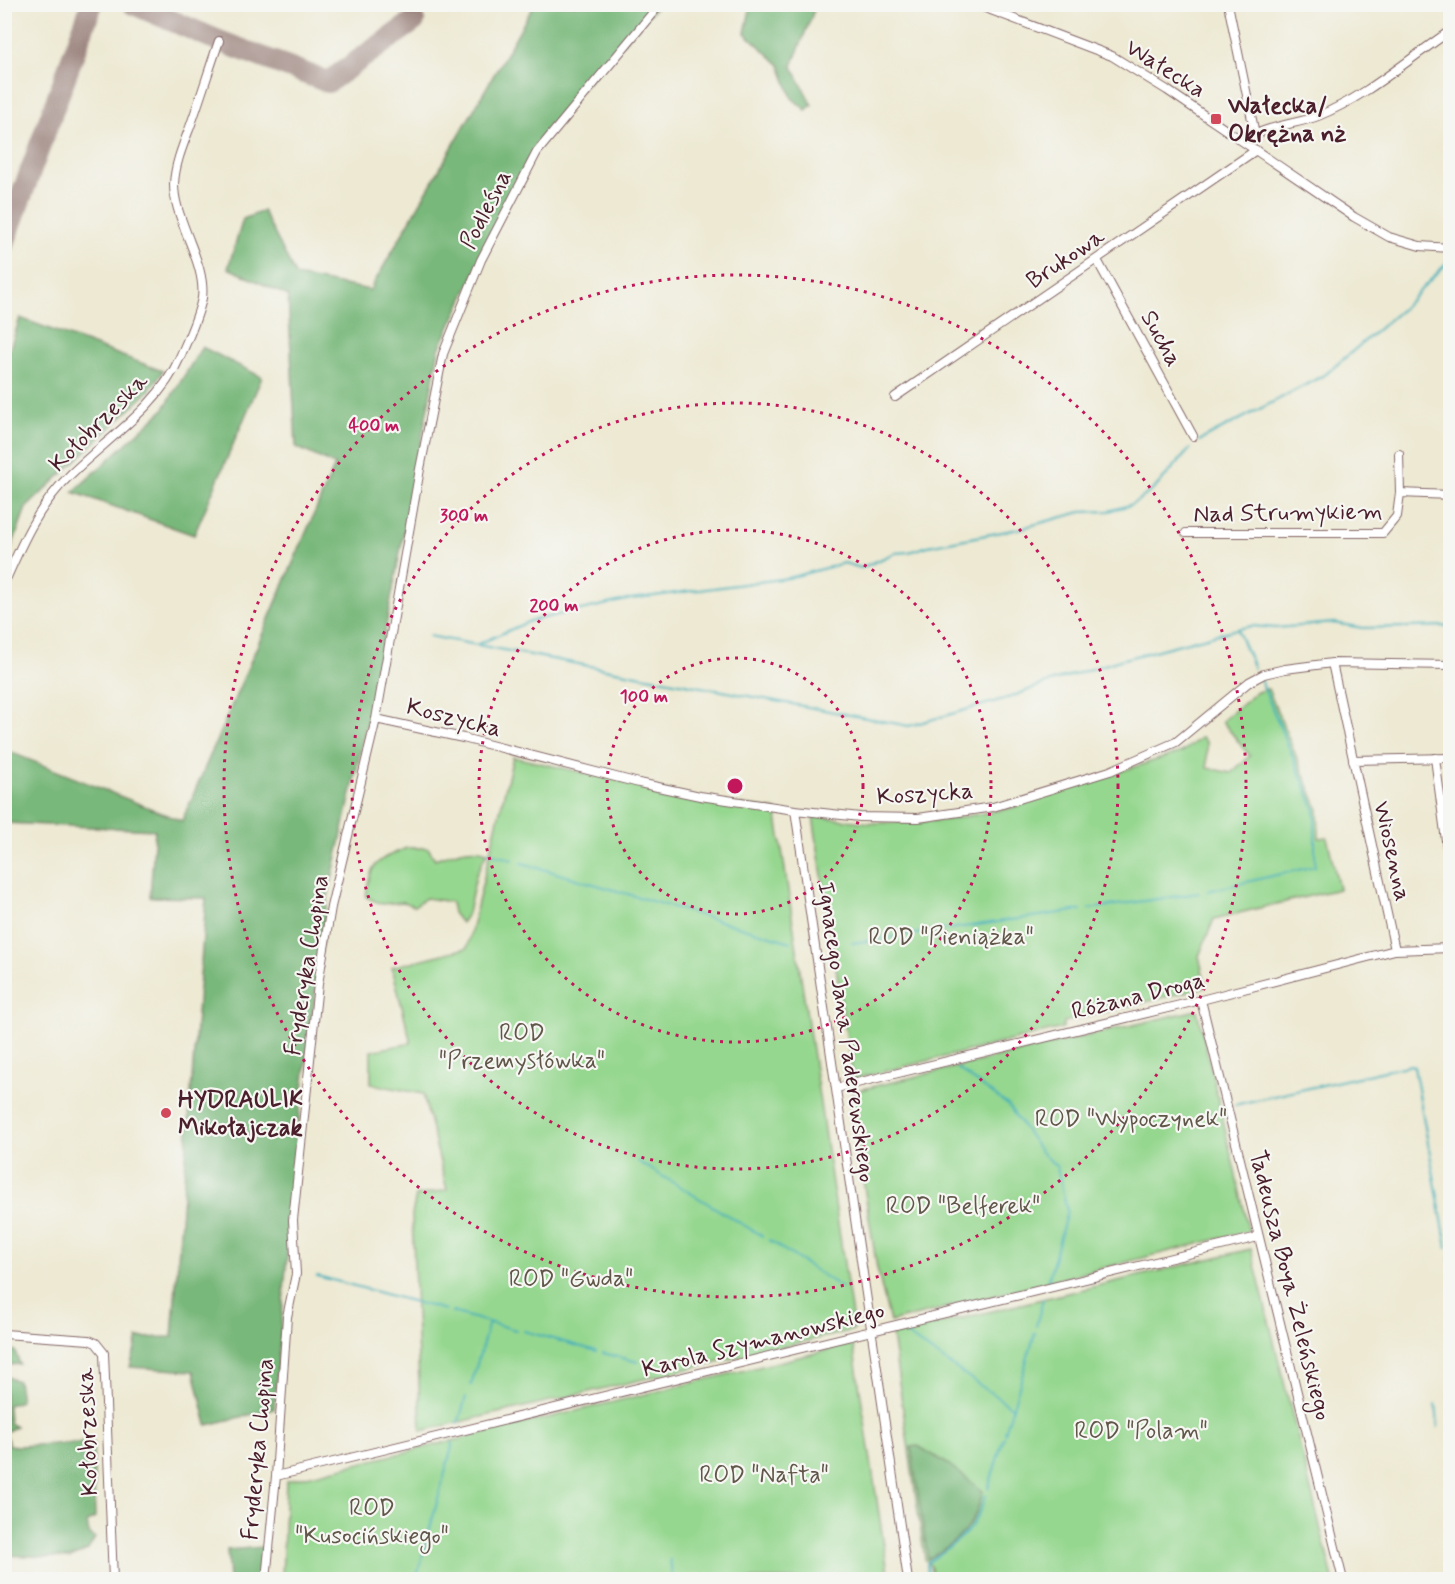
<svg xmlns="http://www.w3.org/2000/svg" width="1455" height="1584" viewBox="0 0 1455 1584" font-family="Mynerve,sans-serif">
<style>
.green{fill:#95d78f;stroke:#707b5d;stroke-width:1.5}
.forest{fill:#78b87a;stroke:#616c52;stroke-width:1.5}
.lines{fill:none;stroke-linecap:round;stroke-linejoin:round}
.stream{stroke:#3fafba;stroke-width:2}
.taxiway{stroke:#9c847f;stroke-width:22}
.street-casing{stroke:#836666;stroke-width:10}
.street{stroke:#fff;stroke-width:8}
.ring{fill:none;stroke:#c2185b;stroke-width:3;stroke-dasharray:3 6}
.poi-dot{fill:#d1495b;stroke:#f6f6f2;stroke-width:2}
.labels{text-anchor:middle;stroke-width:4.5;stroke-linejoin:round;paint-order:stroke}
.street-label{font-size:24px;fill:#4a1f2b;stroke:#f6f6f2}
.poi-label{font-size:24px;font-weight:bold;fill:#4a1f2b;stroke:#f6f6f2;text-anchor:start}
.park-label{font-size:24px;fill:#605649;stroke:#f6f6f2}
.centre{fill:#c2185b;stroke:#f6f6f2;stroke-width:3}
.ring-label{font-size:18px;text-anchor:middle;font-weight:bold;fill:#c2185b;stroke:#f6f6f2;stroke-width:4.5;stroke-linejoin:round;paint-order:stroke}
</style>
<rect width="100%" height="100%" fill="#f6f6f2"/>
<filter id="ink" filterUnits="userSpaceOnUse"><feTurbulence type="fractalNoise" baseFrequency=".0167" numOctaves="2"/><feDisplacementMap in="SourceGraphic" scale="12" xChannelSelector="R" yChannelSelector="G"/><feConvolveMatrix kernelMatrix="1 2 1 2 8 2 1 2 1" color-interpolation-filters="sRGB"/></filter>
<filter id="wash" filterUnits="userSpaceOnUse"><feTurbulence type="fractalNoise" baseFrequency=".008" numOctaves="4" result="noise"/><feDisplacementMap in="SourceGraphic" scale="24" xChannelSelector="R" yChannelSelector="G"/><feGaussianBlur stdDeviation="1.35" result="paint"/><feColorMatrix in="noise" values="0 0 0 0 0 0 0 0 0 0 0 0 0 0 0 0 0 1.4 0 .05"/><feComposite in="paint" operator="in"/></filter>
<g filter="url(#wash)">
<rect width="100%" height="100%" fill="#ede9d3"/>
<path class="green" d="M1268 689 1318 809 1319 838 1327 837 1339 889 1214 919 1199 956 1206 987 1064 1022 1063 1028 853 1079 813 816 871 823 915 822 946 820 1012 808 1112 774 1182 752 1202 737 1207 743V768L1231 773 1250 756 1222 721 1257 692Z
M513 757 710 801 776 810 854 1330 421 1431 412 1215 416 1196 447 1190 423 1094 371 1084V1051L411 1043 392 967 467 948Z
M407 848H428L435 859C451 854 470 845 487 852L476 875 468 913 461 923 453 913 451 902 426 898 414 906 403 902 382 904 366 897C370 861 376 861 407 848Z
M1197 1010 1249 1231 890 1322 877 1268 850 1097 855 1091Z
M1251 1249 1333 1579H933L930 1565 925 1559 892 1335Z
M853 1344 889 1579H282L286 1481Z"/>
<path class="forest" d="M534 5H658L577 93 528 162 439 349 370 709 328 896 298 1126 274 1409 207 1425 194 1371 130 1367 138 1338 172 1337 206 898 150 897 155 830 5 823V750L182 821 335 465 296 447 288 296 228 268 243 219 263 211 296 276 370 290Z
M751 5H816L792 66 812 105 806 110 792 98 780 65 745 33Z
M20 318 163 371 148 392 26 508 5 565V363Z
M202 347 262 377 194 535 73 492 163 410Z
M5 1348 15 1351 20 1364 8 1365 5 1376 18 1381 21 1401 8 1405 9 1423 16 1427 5 1432 9 1445 18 1446 93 1442 95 1518 87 1522 89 1534 95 1538 88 1550 70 1558 5 1555Z
M918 1446 948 1464 983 1491C976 1526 958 1542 928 1559L911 1447Z
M262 1547V1579H229L227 1550Z"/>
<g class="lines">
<path class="stream" d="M1199 441 1326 374 1402 309 1446 264 1449 256
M1237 629 1254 668
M429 636 909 726 1011 697 1044 684 1120 660 1237 629 1252 626 1276 628 1334 623 1363 628 1450 626
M476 645 530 621 631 599 788 578 844 563 861 568 895 553 909 552 928 546 1018 529 1081 512 1109 511 1130 505 1142 498 1155 488 1190 449
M487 852 513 860
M522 863 791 942
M1208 891 1315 866V810L1261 681
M1089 909 1199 893
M852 943 1081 910
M958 1069 1008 1105 1040 1151 1057 1167 1067 1211 1048 1282
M1234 1105 1411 1065 1414 1067 1447 1247
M637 1161 762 1236
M769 1240 842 1288
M1450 1258V1260
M317 1276 445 1310
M452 1312 516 1330
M1036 1326 1043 1299
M524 1331 596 1351
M903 1332 1013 1408
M603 1353 638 1362
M471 1385 489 1322
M1436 1404 1438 1427
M458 1424 466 1397
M1005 1433 1035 1333
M988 1489 1004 1437
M670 1560 673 1580
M416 1580 453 1443
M928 1580 927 1563C959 1540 973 1535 986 1495"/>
<path class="taxiway" d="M133 4 219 41 328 82 414 21
M4 243 92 4"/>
</g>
</g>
<g filter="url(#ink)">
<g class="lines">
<g class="street-casing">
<path id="street" d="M975 4 1112 56 1167 90 1354 217 1389 237 1420 246 1450 248
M1228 4 1255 134
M1245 143C1256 127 1299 124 1318 116 1366 97 1407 60 1450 31
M1097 260 1193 436
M895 397 1256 150
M1400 493 1450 495
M1186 533H1383L1397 516 1400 493 1399 454
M4 584C22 543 37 508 69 476 106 439 159 407 180 357 188 339 198 318 202 298 205 276 193 251 186 232 180 216 174 201 174 184 175 164 183 145 190 127 200 99 209 70 219 41
M1332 663 1395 950
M376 719 463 738 639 783 700 796 795 810 860 817 918 818 993 807 1110 771 1176 742 1249 682 1264 674 1285 669 1332 663 1450 665
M1435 758 1449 863
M1353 760 1450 758
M795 810 908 1580
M1201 1000 1343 1580
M836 1088 1205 999 1395 950 1450 948
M4 1334 89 1340 96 1343 104 1353 113 1580
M276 1476 1258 1237
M266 1580 276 1476 287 1317 296 1274 293 1220 318 984 331 907 376 719 420 469 443 354 481 260 537 152 660 4"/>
</g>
<use href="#street" class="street"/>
</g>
</g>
<g class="ring">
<circle cx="735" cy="786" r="128"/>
<circle cx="735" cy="786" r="256"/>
<circle cx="735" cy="786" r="383"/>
<circle cx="735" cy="786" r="511"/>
</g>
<g class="poi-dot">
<rect x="1210" y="113" width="12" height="12" rx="3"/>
<circle cx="166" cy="1113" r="6"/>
</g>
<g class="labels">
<g class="street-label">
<text transform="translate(1166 68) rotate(32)" y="8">Wałecka</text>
<text transform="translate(485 209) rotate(-63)" y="8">Podleśna</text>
<text transform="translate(1065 258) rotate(-34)" y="8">Brukowa</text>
<text transform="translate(1162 338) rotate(61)" y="8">Sucha</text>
<text transform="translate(98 422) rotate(-45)" y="8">Kołobrzeska</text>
<text transform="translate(1288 512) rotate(-1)" y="8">Nad Strumykiem</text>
<text transform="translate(454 717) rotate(14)" y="8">Koszycka</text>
<text transform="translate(925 793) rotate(-4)" y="8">Koszycka</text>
<text transform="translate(1393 851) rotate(77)" y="8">Wiosenna</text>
<text transform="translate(306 965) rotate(-81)" y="8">Fryderyka Chopina</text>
<text transform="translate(1138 995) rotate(-14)" y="8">Różana Droga</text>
<text transform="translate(847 1032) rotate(82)" y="8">Ignacego Jana Paderewskiego</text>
<text transform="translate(1291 1285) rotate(76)" y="8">Tadeusza Boya Żeleńskiego</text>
<text transform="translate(763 1339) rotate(-14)" y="8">Karola Szymanowskiego</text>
<text transform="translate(87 1432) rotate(-92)" y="8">Kołobrzeska</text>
<text transform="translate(257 1449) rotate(-85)" y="8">Fryderyka Chopina</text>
</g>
<g class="poi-label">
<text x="1228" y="113">Wałecka/<tspan x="1228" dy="28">Okrężna nż</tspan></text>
<text x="178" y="1107">HYDRAULIK<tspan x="178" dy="28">Mikołajczak</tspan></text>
</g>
<g class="park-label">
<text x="951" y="944">ROD "Pieniążka"</text>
<text x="522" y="1040">ROD<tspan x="522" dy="28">"Przemysłówka"</tspan></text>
<text x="1131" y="1126">ROD "Wypoczynek"</text>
<text x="963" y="1213">ROD "Belferek"</text>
<text x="571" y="1286">ROD "Gwda"</text>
<text x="1141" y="1438">ROD "Polam"</text>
<text x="764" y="1482">ROD "Nafta"</text>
<text x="372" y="1515">ROD<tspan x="372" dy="28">"Kusocińskiego"</tspan></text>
</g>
</g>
<circle cx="735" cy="786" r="9" class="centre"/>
<g class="ring-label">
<text x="374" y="431">400 m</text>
<text x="464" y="521">300 m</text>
<text x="554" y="611">200 m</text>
<text x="644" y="702">100 m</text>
</g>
<rect width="1455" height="1584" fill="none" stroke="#f6f6f2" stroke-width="24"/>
</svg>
